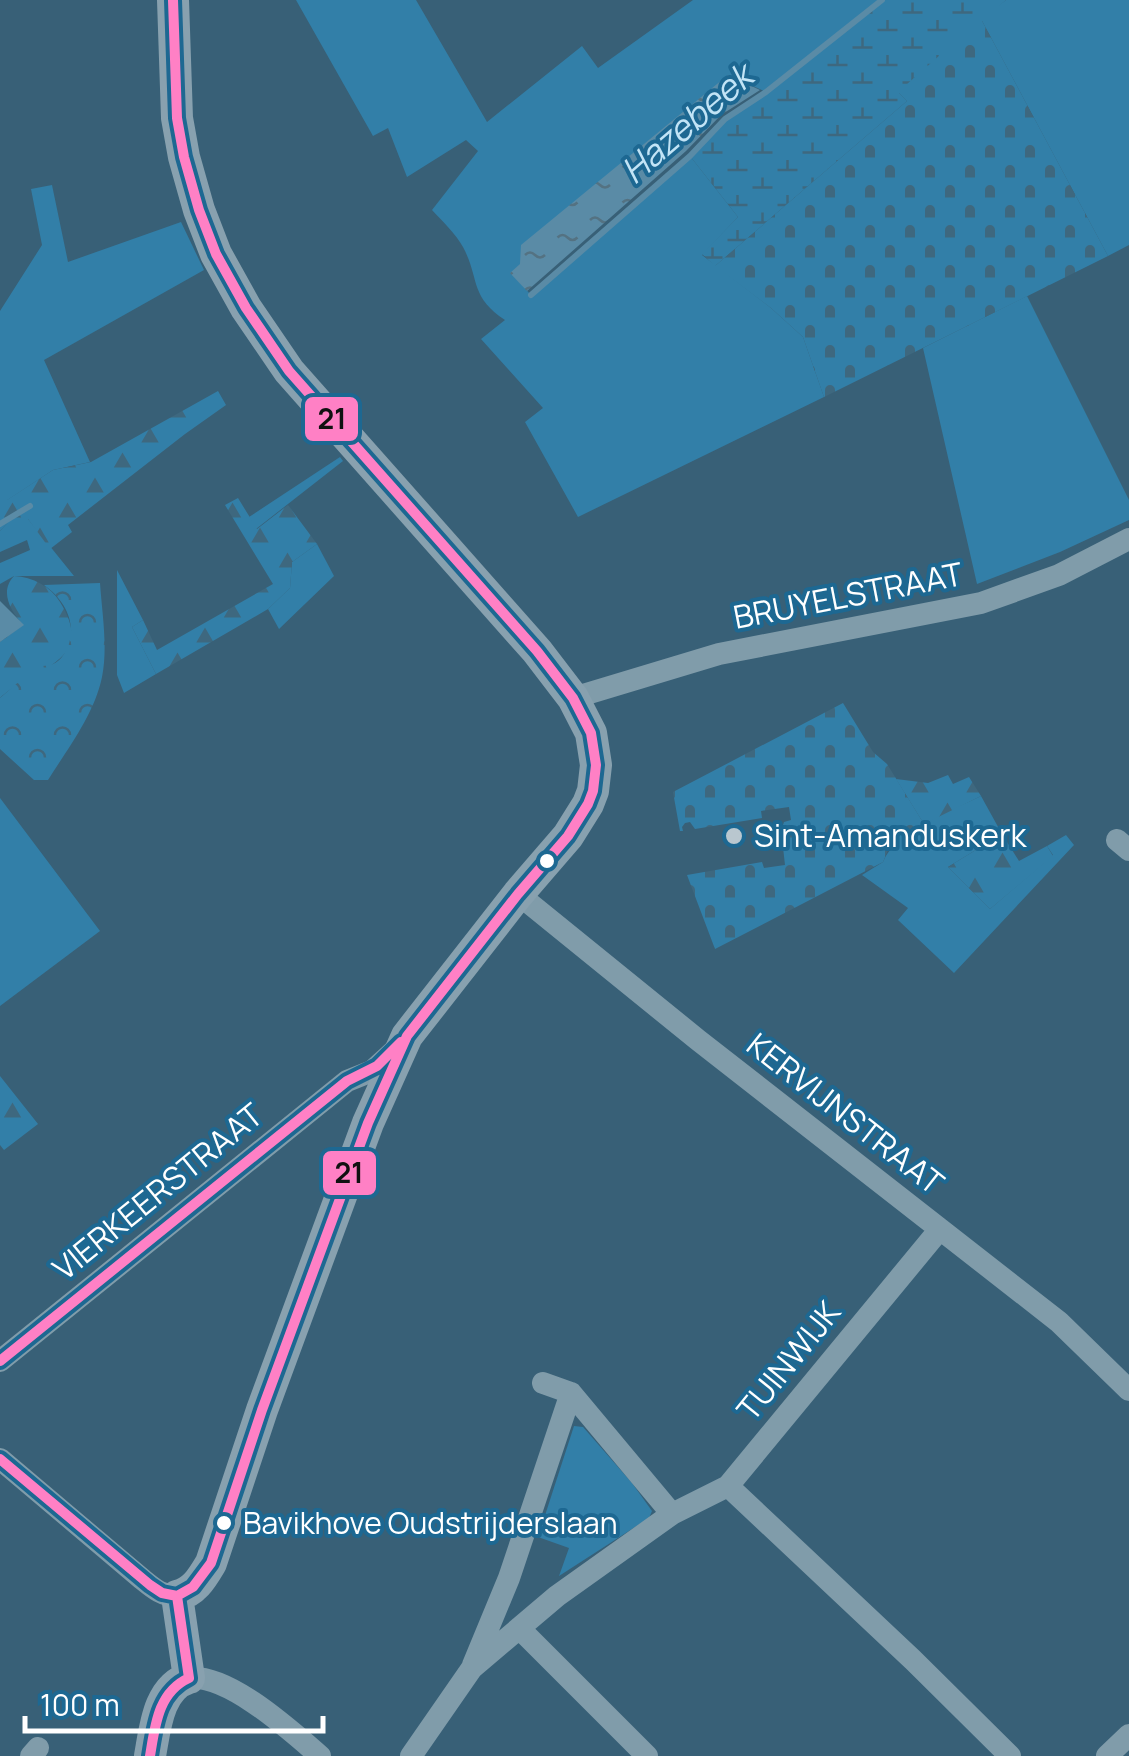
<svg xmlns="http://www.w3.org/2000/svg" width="1129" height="1756" viewBox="0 0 1129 1756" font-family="Manrope,sans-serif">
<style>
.green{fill:#327fa8}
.forest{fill:url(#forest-firs)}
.wetland{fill:url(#wetland-marsh)}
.cemetery{fill:url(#cemetery-stones)}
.park{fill:url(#park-crowns)}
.water{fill:url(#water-ripples)}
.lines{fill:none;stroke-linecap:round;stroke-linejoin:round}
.stream{stroke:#5a8ba6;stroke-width:6}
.street{stroke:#809caa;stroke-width:22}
.secondary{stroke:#88a1af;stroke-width:32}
.bus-1-casing{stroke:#1d6892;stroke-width:18}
.bus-1{stroke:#ff80c5;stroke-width:10}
.poi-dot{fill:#b9c7cf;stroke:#1d6892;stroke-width:4}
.bus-dot{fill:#fff;stroke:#1d6892;stroke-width:4}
.labels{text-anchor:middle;stroke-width:8;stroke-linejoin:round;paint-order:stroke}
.bus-label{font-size:30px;fill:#fff;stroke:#1d6892;text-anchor:start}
.street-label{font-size:32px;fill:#fff;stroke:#1d6892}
.poi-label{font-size:32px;fill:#fff;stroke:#1d6892;text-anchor:start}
.water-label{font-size:35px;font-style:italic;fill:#c2e4f6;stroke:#1d6892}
.line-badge{stroke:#1d6892;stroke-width:4}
.pale-badge-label{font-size:28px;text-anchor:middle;font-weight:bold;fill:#111}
</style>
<defs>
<pattern id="forest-firs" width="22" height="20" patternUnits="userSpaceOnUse" patternTransform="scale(2.5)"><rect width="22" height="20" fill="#327fa8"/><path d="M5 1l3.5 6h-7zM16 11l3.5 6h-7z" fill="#3e687f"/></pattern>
<pattern id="wetland-marsh" width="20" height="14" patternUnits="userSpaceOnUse" patternTransform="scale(2.5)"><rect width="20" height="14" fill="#327fa8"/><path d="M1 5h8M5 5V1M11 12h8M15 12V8" fill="none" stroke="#3e687f"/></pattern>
<pattern id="cemetery-stones" width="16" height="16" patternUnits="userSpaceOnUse" patternTransform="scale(2.5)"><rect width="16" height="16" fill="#327fa8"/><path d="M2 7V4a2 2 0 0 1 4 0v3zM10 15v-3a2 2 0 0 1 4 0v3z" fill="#3e687f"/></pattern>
<pattern id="park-crowns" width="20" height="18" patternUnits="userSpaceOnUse" patternTransform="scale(2.5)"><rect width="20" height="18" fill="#327fa8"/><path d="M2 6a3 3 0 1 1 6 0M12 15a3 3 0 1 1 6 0" fill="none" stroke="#3e687f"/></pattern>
<pattern id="water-ripples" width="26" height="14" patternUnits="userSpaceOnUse" patternTransform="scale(2.5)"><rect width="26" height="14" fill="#5a8ba6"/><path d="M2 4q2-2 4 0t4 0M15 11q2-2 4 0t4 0" fill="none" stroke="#547282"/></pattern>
</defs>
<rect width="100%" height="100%" fill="#386077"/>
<path class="green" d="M296 0H416L487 122 582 46 598 68 693 0H882L766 92 728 75 511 273 531 295 690 156 738 217 702 255 771 308 803 337 824 397 578 517 525 422 543 408 481 339 505 320C469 296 480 279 463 247 456 234 442 221 432 210L478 151 466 140 407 177 388 128 373 136Z
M1006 0H1129V245L1108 256 981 19Z
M52 185 68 262 181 222 204 270 44 360 90 462 53 470 6 501 0 500V311L42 245 31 189Z
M1027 296 1129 500V520L1060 552 977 584 923 348Z
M340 457 343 461 256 529 249 517Z
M11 519H28L74 576H14L0 584V563L30 550 27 540 0 552V531Z
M317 544 334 576 279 629 268 609 290 588 292 562Z
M117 570 143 620 132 627 156 674 124 693 117 675Z
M981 796 1002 834 948 867 990 909 1053 855 1047 846 1066 835 1074 845 954 973 898 920 908 908 862 875 883 862C894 832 952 810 981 796Z
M0 798 100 931 0 1006Z
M574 1426 583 1427 632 1483 652 1511 649 1518 559 1576 569 1548 538 1537Z"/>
<path class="forest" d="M218 391 226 405 185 434 68 525 72 532 50 549 28 519H11L0 531V500H7L53 470 91 462Z
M238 498 257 529 288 505 317 544 292 562 290 588 268 609 156 674 132 627 143 620 157 650 273 584 225 505Z
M14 576C33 577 50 586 60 602 98 663 33 667 0 698V642L23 625C9 609 0 591 14 576Z
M948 775 953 784 969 777 981 796 924 824 896 779 928 783Z
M1002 834 1019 861 1047 846 1053 856 990 909 948 867Z
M0 1076 38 1124 4 1150 0 1145Z"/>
<path class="wetland" d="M882 0H1006L899 93 907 101 715 266 702 254 738 217 690 156 725 119 766 92Z"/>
<path class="cemetery" d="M981 19 1108 256 824 397 803 337 771 308 715 266 907 101 898 92Z
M843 703 873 752 887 764 924 824 888 850 883 862 715 949 687 875 762 862 764 868 785 865 783 847 788 841 787 830 782 828 784 822 791 820 789 807 761 811 762 818 695 829 690 822 685 823 682 827 683 831H680L673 792Z"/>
<path class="park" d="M100 583C102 613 108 647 102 677 94 715 68 748 48 780H34L0 749V698L37 666C49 666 57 665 64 654 80 629 67 601 44 585Z"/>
<path class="water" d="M728 75 760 90 721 115 686 151 527 291 510 273 520 264 521 245Z
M0 601 24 625 0 642Z"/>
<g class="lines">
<path class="stream" d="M531 295 690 156 725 119 766 92 882 0
M0 524 30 506"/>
<path class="street" d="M573 698 719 654 981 603 1059 575 1129 539
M1117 840 1129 850
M518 894 698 1040 1059 1322 1129 1390
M0 1361 347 1081 372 1071 395 1050
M543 1383 571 1393 672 1514
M0 1459 142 1579C153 1588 162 1596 177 1596
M728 1486 913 1660 1010 1756
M519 1628 647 1756
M473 1665 509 1578 571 1393
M189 1678C229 1674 291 1731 320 1756
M31 1756 38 1748
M411 1756 472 1668 557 1596 672 1514 728 1486 940 1229
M1107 1756 1129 1735"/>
<path class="secondary" d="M150 1756C155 1729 158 1687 189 1678L177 1596C195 1591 202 1578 211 1563L262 1410 368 1123 407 1036 518 894 568 836 588 804 593 791 596 765 591 733 573 698 537 651 289 371 246 308 216 254 199 210 184 157 177 118 173 0"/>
<g class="bus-1-casing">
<path id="bus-1" d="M173 0 177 118 184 157 199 210 216 254 246 308 289 371 537 651 573 698 591 733 596 765 593 791 588 804 568 836 518 894 407 1036 368 1123 262 1410 211 1563 193 1587 177 1596
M0 1361 347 1081 377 1066 401 1042
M0 1459 150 1585 162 1593 177 1596
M150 1756C155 1726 158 1692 189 1678L177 1596"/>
</g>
<use href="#bus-1" class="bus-1"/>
</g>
<circle class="poi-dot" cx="734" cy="836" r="10"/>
<g class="bus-dot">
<circle cx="547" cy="861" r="9"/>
<circle cx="224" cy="1523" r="9"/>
</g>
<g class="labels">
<g class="bus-label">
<text x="243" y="1534">Bavikhove Oudstrijderslaan</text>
</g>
<g class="street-label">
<text transform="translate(848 596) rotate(-11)" y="11">BRUYELSTRAAT</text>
<text transform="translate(845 1114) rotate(38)" y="11">KERVIJNSTRAAT</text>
<text transform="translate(158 1192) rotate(-39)" y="11">VIERKEERSTRAAT</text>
<text transform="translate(789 1361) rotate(-51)" y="11">TUINWIJK</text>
</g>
<g class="poi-label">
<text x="754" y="847">Sint-Amanduskerk</text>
</g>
<g class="water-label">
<text transform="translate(687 124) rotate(-41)" y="12">Hazebeek</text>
</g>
</g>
<g class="line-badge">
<rect x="303" y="395" width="57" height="48" rx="10" fill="#ff80c5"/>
<rect x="321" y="1149" width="57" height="48" rx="10" fill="#ff80c5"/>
</g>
<g class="pale-badge-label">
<text x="332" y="429">21</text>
<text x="349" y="1183">21</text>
</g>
<path d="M25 1716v15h298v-15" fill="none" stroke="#ffffff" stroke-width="5"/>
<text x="40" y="1716" font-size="30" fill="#ffffff" stroke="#1d6892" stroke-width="8" paint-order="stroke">100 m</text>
</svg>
